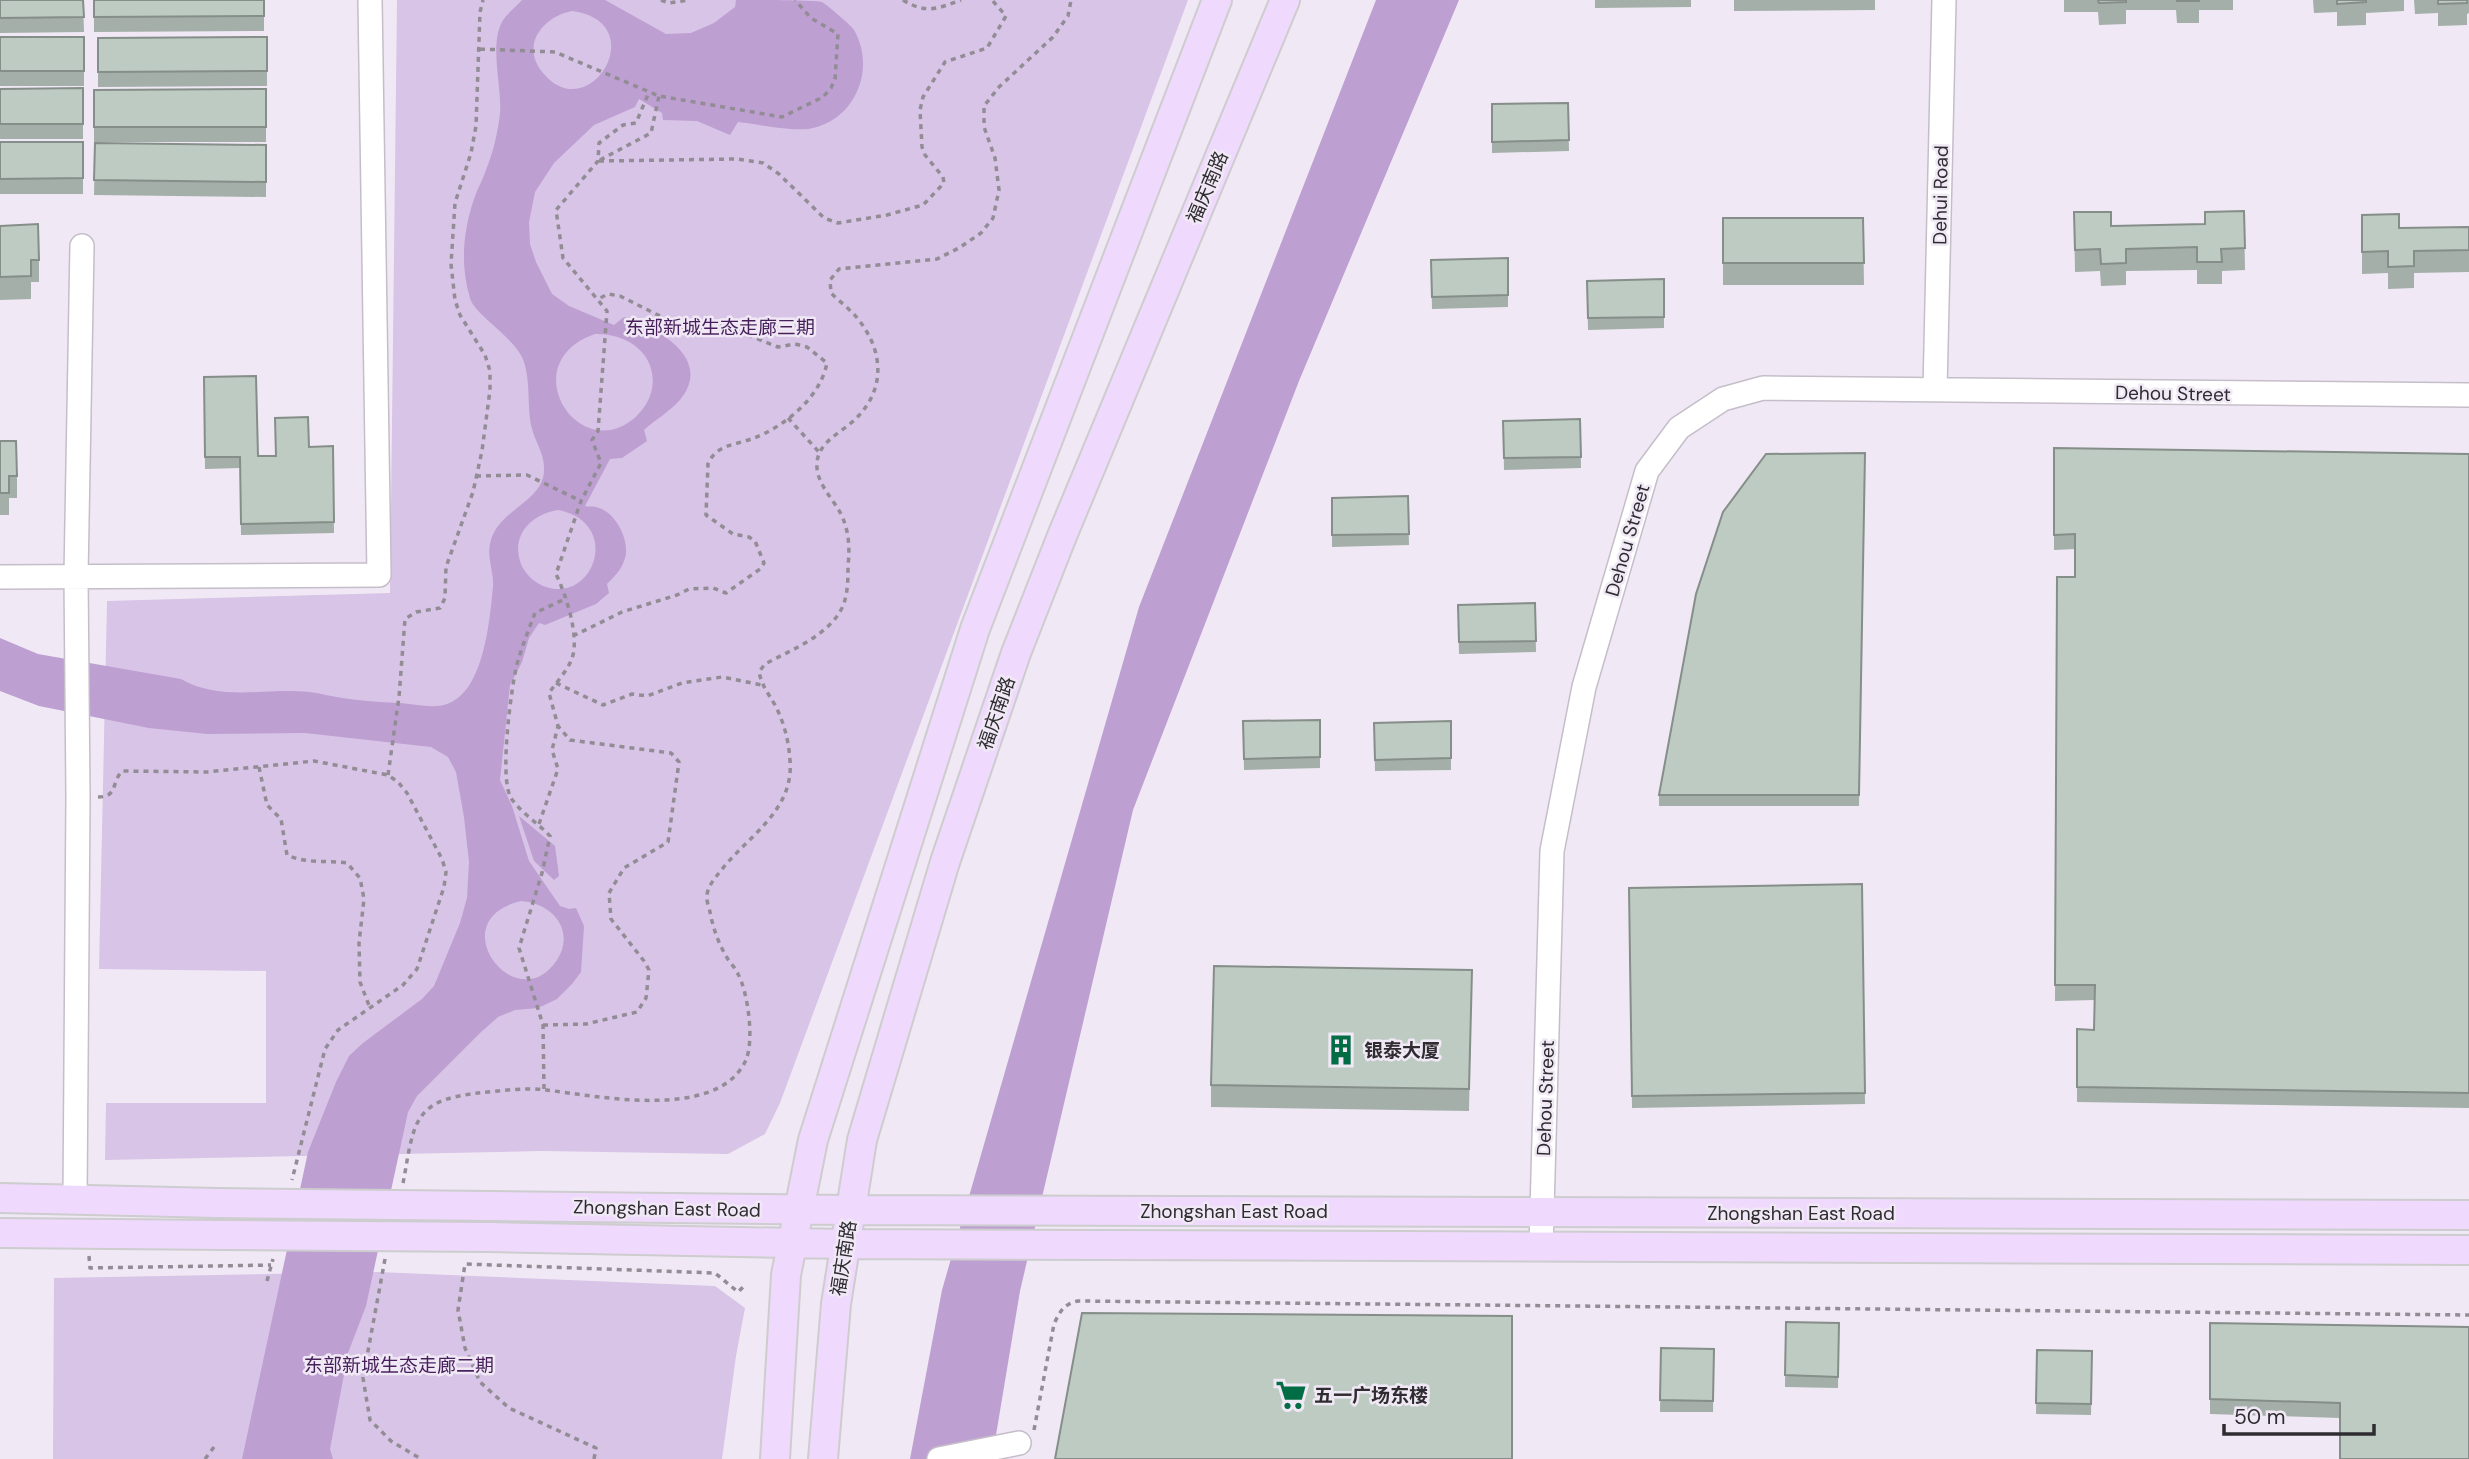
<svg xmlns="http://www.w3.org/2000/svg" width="2469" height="1459" viewBox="0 0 2469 1459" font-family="'DM Sans','Noto Sans SC',sans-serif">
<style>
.green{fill:#d8c4e6}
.water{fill:#bd9fd1;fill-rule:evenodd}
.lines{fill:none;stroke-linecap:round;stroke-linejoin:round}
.minor-casing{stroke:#c5bec9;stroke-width:26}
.major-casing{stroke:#cdccce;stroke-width:32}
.path{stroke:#928c95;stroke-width:3.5;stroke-dasharray:5 5;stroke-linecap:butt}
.minor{stroke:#fff;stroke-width:23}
.major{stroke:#efdafd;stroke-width:28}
.major-bridge-casing{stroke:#cdccce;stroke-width:32;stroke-linecap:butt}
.major-bridge{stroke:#efdafd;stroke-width:28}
.wall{fill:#a3afa8}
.building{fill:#becbc3;stroke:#858e88;stroke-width:2}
.labels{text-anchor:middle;stroke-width:5;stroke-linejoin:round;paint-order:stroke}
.street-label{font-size:19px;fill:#2f2c31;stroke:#f0e9f5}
.park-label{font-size:19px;fill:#461f5b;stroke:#f0e9f5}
.poi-label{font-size:19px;font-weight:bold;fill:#2f2c31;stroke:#f0e9f5;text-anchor:start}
</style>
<rect width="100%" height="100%" fill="#f0e9f5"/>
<path class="green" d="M397 0H1188L780 1103 765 1134 728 1154 542 1151 105 1160 106 1103H266V971L99 969 107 601 390 593Z
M378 1272 715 1286 745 1308 736 1356 722 1459H53L54 1278Z"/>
<path class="water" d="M522 0H605L666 34 691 33 714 23 735 7 736 0C750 0 814 0 822 2 826 4 853 27 854 30 877 70 854 122 808 129 793 131 755 124 738 122L730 135 697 121 663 120 662 113 639 99 635 107 594 125 554 163 535 192 529 222 530 244 536 262 552 294 569 306 614 325 624 317C658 328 715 359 679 401 669 412 655 420 644 430L647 441 622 458 610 459 585 506C588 507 592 506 596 507 616 511 632 543 624 561 621 570 614 577 607 584L609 593 596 604 545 625 539 623 529 638 522 662 510 685 500 780 512 806 529 861 560 906 569 909 576 908 584 926 581 972 572 984 557 999 538 1008 515 1010 498 1017 480 1033 417 1096 408 1112 366 1306 348 1353 330 1449 333 1459H242L308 1152 336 1082 349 1056 363 1043 422 999 434 986 460 923 467 898 469 862 464 817 456 772 448 757 431 747 305 733 207 734 149 728 39 706 0 691V638L38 654 181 679C225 705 278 683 326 695 350 700 374 702 399 703 413 704 434 709 447 704 484 692 490 619 493 586 494 573 487 558 490 544 496 510 544 502 544 470 545 454 534 440 531 425 527 403 531 377 522 357 511 335 474 314 470 298 460 265 463 232 474 199 477 189 483 180 486 170 493 153 498 132 500 113 502 88 490 47 501 24 505 15 516 7 522 0ZM572 11C654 22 589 129 543 73 520 46 542 17 572 11ZM595 334C626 333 658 353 652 389 649 402 642 412 632 420 576 463 514 362 595 334ZM558 510C623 522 594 606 543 586 534 582 525 574 521 564 510 535 532 514 558 510ZM521 901C552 903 576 930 557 960 517 1021 439 920 521 901Z
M1376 0H1459L1299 381 1133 810 1020 1291 992 1459H910L942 1290 1139 607Z
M519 816 555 846 559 876 554 880 534 861Z"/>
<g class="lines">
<g class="minor-casing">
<path id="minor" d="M1935 390 1944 0
M0 577 379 575 370 0
M75 1199 78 797 76 576 82 246
M1541 1247 1552 851 1584 687 1647 471 1679 428 1723 399 1763 388 2469 395
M939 1459 1019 1443"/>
</g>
<g class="major-casing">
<path id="major" d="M0 1198 218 1203
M492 1206 851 1210 2469 1215
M0 1233 224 1235
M488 1237 845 1244 2469 1250
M775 1459 786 1275 813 1140 975 629 1217 0
M823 1459 836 1304 862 1140 945 862 1016 653 1062 536 1285 0"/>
</g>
<path class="path" d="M661 0 669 3 688 0
M903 0C926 14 937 9 961 0
M480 49 555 52 659 96 782 117 823 97 831 88 835 79 838 34 811 18 795 0
M600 160 651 133 659 96
M599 161 737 159 763 163 779 174 824 218 838 223 887 215 923 205 944 183 943 177 925 155 922 147 920 110 923 97 945 62 987 48 1006 16 992 0
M788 418 819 452
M476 476 527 475 581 501
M573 636 622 612 677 595 689 589 713 588 726 593 760 569 764 563 755 541 749 537 733 534 706 515 708 464C716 444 737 445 754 438 785 426 820 398 827 363L807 347 795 344 778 347 720 324 692 332 620 296 608 294 598 299
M556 683 603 705 632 694 647 696 682 683 722 677 762 685
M259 767 267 805 281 819 287 855C306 864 327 860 347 863L360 878 364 899 359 943 360 982 370 1008
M388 775 399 697 405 619 416 612 440 608 445 598 446 567 473 492 482 451 490 390V371L485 355 460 315 455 300 451 264 455 203 471 153 476 126 480 12 483 0
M98 797C118 797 111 783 122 771L207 772 314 761 388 775 398 782 407 793 442 859 446 872 444 887 417 969 403 985 338 1030 325 1049 292 1180
M539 824 558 769 552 750 558 726 549 693C556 683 566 672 571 661 581 639 566 595 556 574L581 501 601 463 592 440 598 431 607 311 563 258 556 210 598 161 599 143 623 125 636 123 649 92
M543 1025 586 1024 637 1012 646 998 649 970 644 961 611 919 609 893 624 868 668 842 679 762 671 753 570 740 558 726
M544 1089 543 1025 519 948 542 873 550 836C538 823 521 813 511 798 499 778 511 689 517 664 522 646 529 629 535 613L567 598
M403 1183C407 1165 410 1131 421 1117 433 1099 457 1096 478 1093 499 1091 525 1087 546 1090 598 1096 715 1121 745 1062 755 1043 748 992 738 974 735 967 729 962 726 956 718 942 713 928 710 912 709 907 706 900 707 896 707 888 714 879 719 873 746 837 794 812 790 761 789 742 784 722 775 705 768 693 762 686 759 672L765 664C791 650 828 636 842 608 848 595 848 580 848 566 850 547 849 531 841 514 832 497 815 482 817 462 819 443 838 434 851 423 885 394 886 354 858 319 851 310 840 302 831 293L830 280 839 269 937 259 959 248 981 233 993 218 999 190 995 158 984 127V106L999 87 1053 37 1068 16 1071 0
M89 1256 90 1268 271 1265
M385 1259 363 1378 370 1420 391 1441 421 1459
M267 1281 273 1259
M1034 1430 1054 1324C1060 1311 1064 1304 1078 1301L2469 1315
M205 1459 214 1447
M594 1459 596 1448 509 1408 480 1382 465 1348 458 1310 465 1264 715 1273 738 1292 746 1284"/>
<use href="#minor" class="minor"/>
<use href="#major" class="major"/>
<g class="major-bridge-casing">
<path id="major-bridge" d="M218 1203 492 1206
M224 1235 488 1237"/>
</g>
<use href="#major-bridge" class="major-bridge"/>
</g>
<path class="wall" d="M0 0H83L84 32 0 33Z
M94 0H264V31L94 32Z
M1595 0H1691V7L1595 8Z
M1734 0H1875V10L1734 11Z
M2064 0H2233V10H2199V23H2177L2176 10H2126V24L2099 25 2098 12H2064Z
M2313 0H2404V11L2366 13V25L2337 26V12L2314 13Z
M2414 0H2469V13L2467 14V25L2438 26V13L2415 14Z
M0 37H84V86H0Z
M267 37V86L98 87V38Z
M83 88V139H0V89Z
M266 89V142H94V90Z
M1568 103 1569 151 1492 153V104Z
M0 142H83V194H0Z
M95 143 266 145V197L94 195Z
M2244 211 2245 270 2222 271V284H2197V270L2126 271V285L2101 286 2100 271 2075 272 2074 212 2111 226 2205 224Z
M2362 215 2399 228 2469 227V272L2414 273V288L2388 289V273L2362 274Z
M1723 218H1863L1864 285H1723Z
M0 226 39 260V282H31V299L0 300Z
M1508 258V307L1432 309 1431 260Z
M1664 279V328L1588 330 1587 281Z
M204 377 258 456H276L309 447 333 446 334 533 241 535 240 468 205 469Z
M1580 419 1581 468 1504 470 1503 421Z
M0 441 17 476V498H9V515H0Z
M2054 448 2469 454V1108L2077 1102V1029L2094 1030 2095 1000 2055 1001 2057 577H2075V549L2054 550Z
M1865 453 1859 806H1659V795Z
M1408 496 1409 545 1332 547V498Z
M1535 603 1536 652 1459 654 1458 605Z
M1320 720V768L1244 770 1243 721Z
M1451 721V770L1375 771 1374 723Z
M1862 884 1865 1104 1632 1108 1629 888Z
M1472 970 1469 1111 1211 1107V1085Z
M1786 1322 1839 1323 1838 1388 1785 1387Z
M2210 1323 2469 1327 2340 1418 2210 1414Z
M1661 1348 1714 1349 1713 1412H1660Z
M2037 1350 2092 1351 2091 1415 2036 1414Z"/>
<path class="building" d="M0 0H83L84 17 0 18Z
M94 0H264V16L94 17Z
M2098 0H2126V2L2099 3Z
M2177 0H2199V1H2177Z
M2337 0H2366V2L2337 4Z
M2438 0H2467V3L2438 4Z
M0 37H84V71H0Z
M267 37V71L98 72V38Z
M83 88V124H0V89Z
M266 89V127H94V90Z
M1568 103 1569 140 1492 142V104Z
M0 142H83V178L0 179Z
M95 143 266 145V182L94 180Z
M2244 211 2245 248 2221 249 2222 262H2197V247L2126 249V263L2101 264 2100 249 2075 250 2074 212H2111V226L2205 224V212Z
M2399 214V228L2469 227V250L2414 251V266L2388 267V251L2362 252V215Z
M1723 218H1863L1864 263H1723Z
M38 224 39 260H31V276L0 277V226Z
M1508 258V295L1432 297 1431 260Z
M1664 279V317L1588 318 1587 281Z
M256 376 258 456H276L275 418 308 417 309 447 333 446 334 522 241 524 240 457H205L204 377Z
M1580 419 1581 457 1504 458 1503 421Z
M0 441H16L17 476H9V493H0Z
M2054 448 2469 454V1093L2077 1087V1029L2094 1030 2095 985H2055L2057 577H2075V534L2054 535Z
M1865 453 1859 795H1659L1696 594 1723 512 1766 454Z
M1408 496 1409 534 1332 535V498Z
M1535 603 1536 641 1459 642 1458 605Z
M1320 720V757L1244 759 1243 721Z
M1451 721V758L1375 760 1374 723Z
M1862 884 1865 1093 1632 1096 1629 888Z
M1214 966 1472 970 1469 1089 1211 1085Z
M1082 1313 1512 1316V1459H1055Z
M1786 1322 1839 1323 1838 1377 1785 1375Z
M2210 1323 2469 1327V1459H2340V1403L2210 1399Z
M1661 1348 1714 1349 1713 1401 1660 1400Z
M2037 1350 2092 1351 2091 1404 2036 1403Z"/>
<defs>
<g id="building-bare" transform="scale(2.415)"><path d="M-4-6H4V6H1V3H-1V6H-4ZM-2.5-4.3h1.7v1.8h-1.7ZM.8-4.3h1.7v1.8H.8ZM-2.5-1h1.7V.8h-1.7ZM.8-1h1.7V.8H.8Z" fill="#026d45" stroke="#f0e9f5" stroke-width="2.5" paint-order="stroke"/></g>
<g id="supermarket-bare" transform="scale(2.415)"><path d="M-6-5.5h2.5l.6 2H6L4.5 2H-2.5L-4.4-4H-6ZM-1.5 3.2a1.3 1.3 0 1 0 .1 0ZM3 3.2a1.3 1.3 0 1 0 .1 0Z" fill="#026d45" stroke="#f0e9f5" stroke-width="2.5" paint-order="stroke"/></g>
</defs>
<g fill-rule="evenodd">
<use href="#building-bare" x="1341" y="1050"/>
<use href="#supermarket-bare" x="1291" y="1395"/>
</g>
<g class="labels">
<g class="street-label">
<text transform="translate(1207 187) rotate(-67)" y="7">福庆南路</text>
<text transform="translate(1940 195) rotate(-89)" y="7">Dehui Road</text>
<text transform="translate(2173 393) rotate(1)" y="7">Dehou Street</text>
<text transform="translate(1627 540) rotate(-74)" y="7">Dehou Street</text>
<text transform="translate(996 713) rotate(-71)" y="7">福庆南路</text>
<text transform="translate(1545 1098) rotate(-88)" y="7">Dehou Street</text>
<text transform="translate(667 1208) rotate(1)" y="7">Zhongshan East Road</text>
<text x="1234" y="1218">Zhongshan East Road</text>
<text x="1801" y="1220">Zhongshan East Road</text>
<text transform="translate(843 1258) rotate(-81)" y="7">福庆南路</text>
</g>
<g class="park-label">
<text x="720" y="334">东部新城生态走廊三期</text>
<text x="399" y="1372">东部新城生态走廊二期</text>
</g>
<g class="poi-label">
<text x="1364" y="1057">银泰大厦</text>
<text x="1314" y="1402">五一广场东楼</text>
</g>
</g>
<path d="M2224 1424v10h150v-10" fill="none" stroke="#2f2c31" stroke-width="3.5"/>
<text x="2234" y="1424" font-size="21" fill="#2f2c31" stroke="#f0e9f5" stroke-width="5" paint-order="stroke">50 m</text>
</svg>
